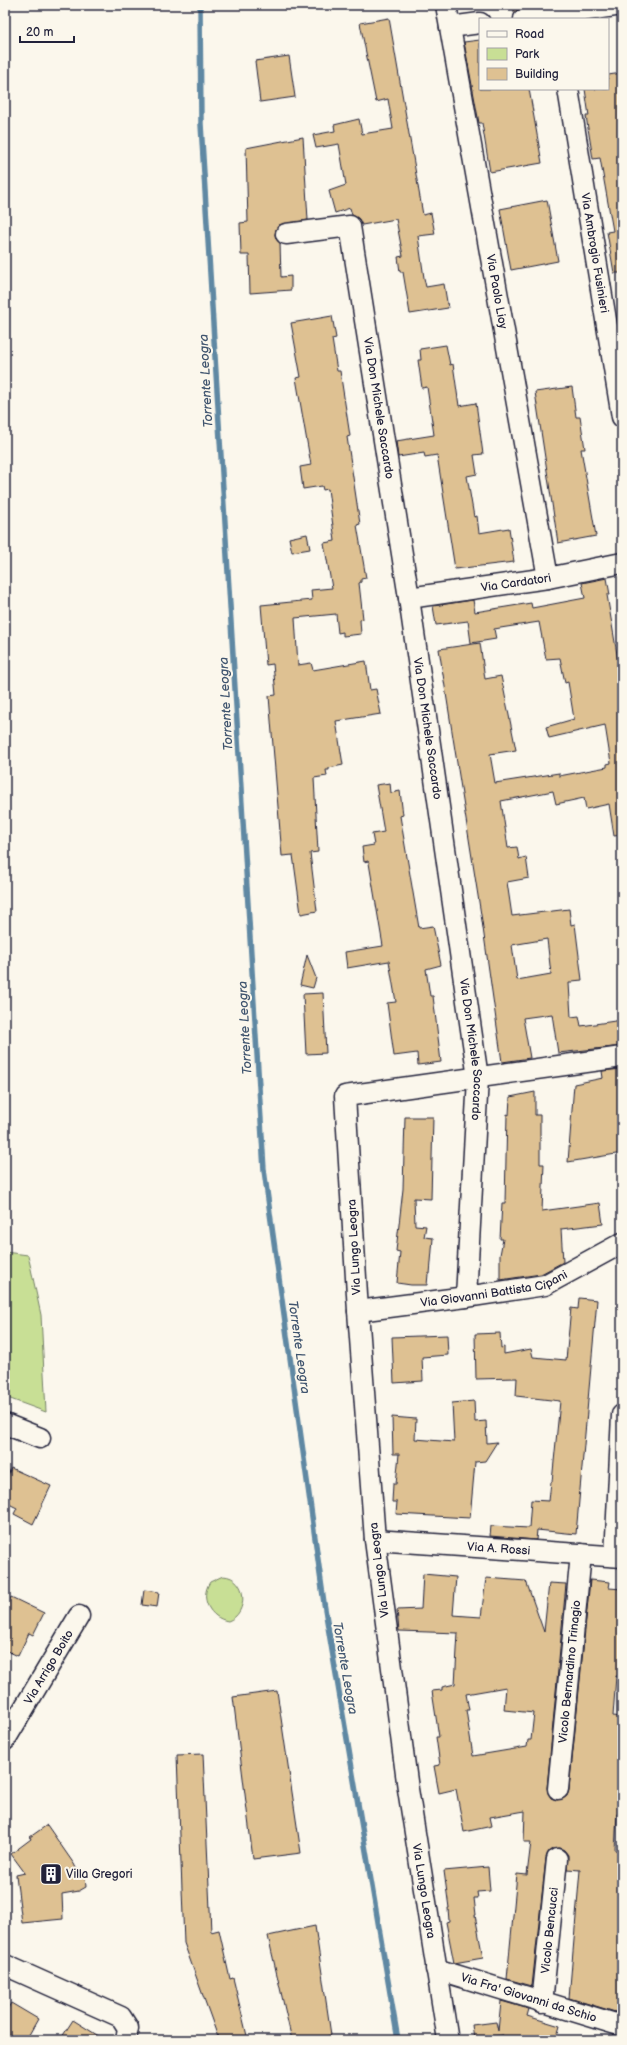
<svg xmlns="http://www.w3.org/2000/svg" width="627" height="2045" viewBox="0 0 627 2045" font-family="'Balsamiq Sans',sans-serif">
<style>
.green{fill:#c8df95;stroke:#758068}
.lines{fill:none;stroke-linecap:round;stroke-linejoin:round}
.stream{stroke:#5f88a3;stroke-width:5.5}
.building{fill:#dec192;stroke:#22223b;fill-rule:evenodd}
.street-casing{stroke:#22223b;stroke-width:23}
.street{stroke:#fbf7ec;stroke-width:20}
.labels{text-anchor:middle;stroke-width:4;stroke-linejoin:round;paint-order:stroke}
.street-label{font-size:12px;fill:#22223b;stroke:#fbf7ec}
.poi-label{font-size:12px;fill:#22223b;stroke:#fbf7ec;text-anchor:start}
.water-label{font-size:13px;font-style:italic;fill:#40556f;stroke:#fbf7ec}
</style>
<rect width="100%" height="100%" fill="#fbf7ec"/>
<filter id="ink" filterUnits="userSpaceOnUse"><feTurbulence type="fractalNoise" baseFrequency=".025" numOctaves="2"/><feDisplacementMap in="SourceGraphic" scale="8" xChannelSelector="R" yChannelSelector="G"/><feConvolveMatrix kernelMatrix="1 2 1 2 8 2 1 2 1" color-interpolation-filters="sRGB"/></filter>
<g filter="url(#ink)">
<path class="green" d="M5 1252 28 1255 41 1315 46 1412 5 1397Z
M223 1576C248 1577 249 1614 228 1621 210 1618 199 1598 210 1582Z"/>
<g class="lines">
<path class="stream" d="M200 5 201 124 264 1170 324 1603 398 2040"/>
</g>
<path class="building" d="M514 5H541L522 8 514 13Z
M389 18 423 215 431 213 435 234 418 236 424 278 426 287 444 284 448 308 410 314 403 272H400L398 257 403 256 396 219 362 225 359 219 352 215 350 208 335 213 329 191 346 185 339 144 316 148 313 135 335 131 334 125 359 119 362 134 393 129 388 99 376 102 360 23Z
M480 40V89H529L542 163 490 172 482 123H479L464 42Z
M289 56 295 97 260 102 255 61Z
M622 73V273H614L607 232 613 231 600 158 593 159 586 116H589L585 89H608V75Z
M303 137 308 220 279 225 276 229 275 235 280 243 281 277 291 276V290L250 293 249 255H241L240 223 248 222 246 148Z
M547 200 558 261 511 270 500 209Z
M332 316 336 338 332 339 337 371H340L350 436 347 437 360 524 357 525 366 578 361 579V582L359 583 363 619 360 620 361 634 343 636V632L338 633 336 614 295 618 298 665 311 663 313 670 366 661 370 690 376 689 381 714 336 721 343 765 329 768V770H326L327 776 314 778 318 852 310 853 317 911 301 914 293 855 282 856 269 696 276 695 273 664 266 665 261 605 312 600 311 590 332 588 324 543 335 541 328 489 323 490 322 486 303 489 300 467 311 465 296 378 301 377 291 323Z
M446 345 450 365 453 364 459 406 476 403 483 454 474 455 477 474 467 476 474 517 477 516 479 533 509 528 514 562 455 569 437 455 425 457 424 453 398 457 396 441 434 435 427 387 422 388 418 360H421L420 349Z
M572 387 576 417H580L585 449H581L596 536 558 543 535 392Z
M307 534 310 549 292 552 289 538Z
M607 578 610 595H607L622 684V835L614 836 609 804 586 809 584 798 556 804 553 791 501 801 508 848 517 847 519 859 526 857 529 878 507 882 512 916 569 909 571 925 575 924 582 980 572 981V983H569L571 1017 579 1016 581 1026 622 1020V1046L558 1053 552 1014 523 1018 530 1058 502 1062 482 921 439 649 480 643 485 679 501 676 516 750 490 754 495 783 559 773V776L607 767V764L611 763 605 725 549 738 546 727 574 719 568 682 565 683 560 658 546 659 539 622 494 629 496 639 471 643 468 621 436 625 433 606 473 600 475 612 531 603 532 608 585 598 582 583ZM547 939 551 974 517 980 512 945Z
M390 783 391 793 400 791 403 815 400 816 419 928 433 926 441 965 426 969 430 996H433L441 1062 418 1065 417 1053 394 1056 387 1003 396 1002 389 961 347 968 345 952 383 946 369 863 368 861 364 862 362 847 374 845 372 834 384 832 376 785Z
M307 955 316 978 313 988 300 985Z
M323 993 326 1053 306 1054 303 994Z
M622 1069V1153L568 1162 574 1084 603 1078 602 1071Z
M535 1092V1115H540V1164H544L542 1211 600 1203 603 1224 561 1229 563 1262 541 1274 500 1280V1255L503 1239H500L502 1203H505L507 1114 509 1115 510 1097Z
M405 1117H433L431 1199 414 1198 415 1225 426 1226 424 1237 433 1238 430 1274H428L427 1285H411L397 1283 400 1252 396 1251 403 1189Z
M579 1298 597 1300 576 1534 537 1530 536 1540 490 1536 491 1526 529 1528 531 1500 549 1501 551 1482H552L560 1401 516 1396 517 1378 476 1379 475 1334 500 1333 501 1348 504 1347V1354L531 1349 533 1357 566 1360 571 1308 578 1309Z
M447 1335 448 1355 422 1357 423 1381 394 1383 392 1337Z
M474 1401 475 1422 486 1421 487 1443 497 1442 485 1461 475 1462 470 1518 396 1514 397 1502H392L393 1484H396L399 1454H393L392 1417 416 1419 415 1439 454 1442 452 1403Z
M11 1468 51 1486 33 1524 14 1514 17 1508 5 1502V1482Z
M423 1574 456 1577 453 1615 481 1617 486 1578 526 1581 544 1632 549 1583 566 1584 547 1788 551 1798 557 1800 567 1796 569 1790 590 1580 610 1582 609 1588 622 1589V1677L616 1676 613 1716 622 1717V1814H617L615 1850 622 1851V2014L569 1998 580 1870 567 1869 568 1855 564 1850 559 1848 552 1849 546 1858 532 1986 507 1979 517 1874 527 1875 531 1842H524L525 1811 490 1817 492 1826 464 1832 456 1789 439 1793 434 1766 440 1765 436 1737H439L432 1691 442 1690V1687L455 1684 458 1633 399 1631 397 1610 421 1609ZM506 1687 504 1710 534 1713 531 1740H528L527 1747 473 1756 466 1710H469L466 1694Z
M144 1590 159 1592 157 1607 142 1605Z
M11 1597 44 1613 33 1635 29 1633 18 1656 5 1650V1610Z
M277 1691 301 1853 253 1859 233 1697Z
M203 1754 211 1932 219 1930 230 1979 233 1978 248 2040H219L184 1943 177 1755Z
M47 1825 74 1864 79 1874 85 1877 86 1887 79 1891 62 1894 63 1919 22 1923 16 1875 25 1873 11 1854 31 1839 30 1837Z
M488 1867 490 1891 477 1892 478 1898H474L476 1915H475L483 1958 454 1963 446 1922 449 1921 448 1908H449L444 1871Z
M315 1926 331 2035 325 2037 326 2040H292L268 1936Z
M501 2001 529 2009 527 2016 560 2026 556 2040H501L503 2035 474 2039 472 2025 496 2022 498 2031Z
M11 2003 38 2019 26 2040H13L5 2035V2013Z
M73 2020 105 2040H60Z"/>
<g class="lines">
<g class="street-casing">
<g id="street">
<path id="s1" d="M446 5 548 578"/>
<path d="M524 19 622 5"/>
<path d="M450 27 480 23"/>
<path id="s2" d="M568 89 622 417"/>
<path id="s3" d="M286 234 350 226 409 598 478 1078 466 1297"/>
<path id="s4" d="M409 598 548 578 622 563"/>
<path id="s5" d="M358 1311 466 1297 545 1285 622 1243"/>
<path d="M5 1424 40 1438"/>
<path id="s6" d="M375 1540 622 1557"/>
<path d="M615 1556 622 1415"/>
<path id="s7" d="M5 1740 79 1616"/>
<path id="s8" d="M558 1789 581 1554"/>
<path d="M5 1965 121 2017 128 2028 126 2040"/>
<path id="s9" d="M436 1969 622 2026"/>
<path id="s10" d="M542 2003 557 1859"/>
<path d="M448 2040 408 1789 375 1540 358 1311 345 1096 622 1057"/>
</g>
</g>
<use href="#street" class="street"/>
</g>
</g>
<defs>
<g id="building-square" transform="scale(1.15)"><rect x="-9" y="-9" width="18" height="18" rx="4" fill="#22223b" stroke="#fbf7ec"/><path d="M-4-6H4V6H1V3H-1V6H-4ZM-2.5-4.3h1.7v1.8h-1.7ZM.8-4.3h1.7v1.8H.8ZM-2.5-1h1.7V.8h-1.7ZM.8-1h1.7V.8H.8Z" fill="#fff"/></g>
</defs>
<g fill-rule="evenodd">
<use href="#building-square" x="51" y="1874"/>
</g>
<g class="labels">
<g class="street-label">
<text dy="4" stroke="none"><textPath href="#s2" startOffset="166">Via Ambrogio Fusinieri</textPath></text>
<text dy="4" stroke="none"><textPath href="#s1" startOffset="291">Via Paolo Lioy</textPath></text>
<text dy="4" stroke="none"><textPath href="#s3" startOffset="249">Via Don Michele Saccardo</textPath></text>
<text dy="4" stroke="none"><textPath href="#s4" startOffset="108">Via Cardatori</textPath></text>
<text dy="4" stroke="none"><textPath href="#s3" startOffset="573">Via Don Michele Saccardo</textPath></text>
<text dy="4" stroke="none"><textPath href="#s3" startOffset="897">Via Don Michele Saccardo</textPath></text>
<text transform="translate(354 1247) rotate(-93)" y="4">Via Lungo Leogra</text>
<text dy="4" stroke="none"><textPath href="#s5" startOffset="138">Via Giovanni Battista Cipani</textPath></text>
<text dy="4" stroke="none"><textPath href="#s6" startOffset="124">Via A. Rossi</textPath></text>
<text transform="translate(379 1570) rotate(-97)" y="4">Via Lungo Leogra</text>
<text dy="4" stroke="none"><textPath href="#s7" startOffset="85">Via Arrigo Boito</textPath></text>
<text dy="4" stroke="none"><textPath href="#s8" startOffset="118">Vicolo Bernardino Trinagio</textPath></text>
<text transform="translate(424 1891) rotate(81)" y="4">Via Lungo Leogra</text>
<text dy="4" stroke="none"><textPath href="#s10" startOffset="73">Vicolo Bencucci</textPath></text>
<text dy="4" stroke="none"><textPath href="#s9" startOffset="97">Via Fra' Giovanni da Schio</textPath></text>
</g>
<g class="poi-label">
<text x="66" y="1878">Villa Gregori</text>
</g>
<g class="water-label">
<text transform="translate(205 381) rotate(-93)" y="5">Torrente Leogra</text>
<text transform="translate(225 704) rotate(-93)" y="5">Torrente Leogra</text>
<text transform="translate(244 1028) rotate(-93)" y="5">Torrente Leogra</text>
<text transform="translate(300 1347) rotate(82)" y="5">Torrente Leogra</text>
<text transform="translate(346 1668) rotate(80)" y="5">Torrente Leogra</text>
</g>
</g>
<rect width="627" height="2045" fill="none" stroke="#fbf7ec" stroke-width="20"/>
<rect x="10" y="10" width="607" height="2025" fill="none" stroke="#22223b" stroke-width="1.5" filter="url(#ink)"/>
<rect x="479" y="18" width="130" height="72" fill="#fbf7ec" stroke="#a4a2a5"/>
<rect x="487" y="31" width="20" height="6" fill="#fbf7ec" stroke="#a4a2a5"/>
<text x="515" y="38" font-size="12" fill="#22223b">Road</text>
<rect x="487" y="48" width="20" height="12" fill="#c8df95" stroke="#a4a2a5"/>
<text x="515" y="58" font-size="12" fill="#22223b">Park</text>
<rect x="487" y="68" width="20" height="12" fill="#dec192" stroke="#a4a2a5"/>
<text x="515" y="78" font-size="12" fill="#22223b">Building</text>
<path d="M20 36v6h54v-6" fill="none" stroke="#22223b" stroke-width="2"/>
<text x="26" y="36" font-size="12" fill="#22223b" stroke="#fbf7ec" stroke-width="3" paint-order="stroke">20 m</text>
</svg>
